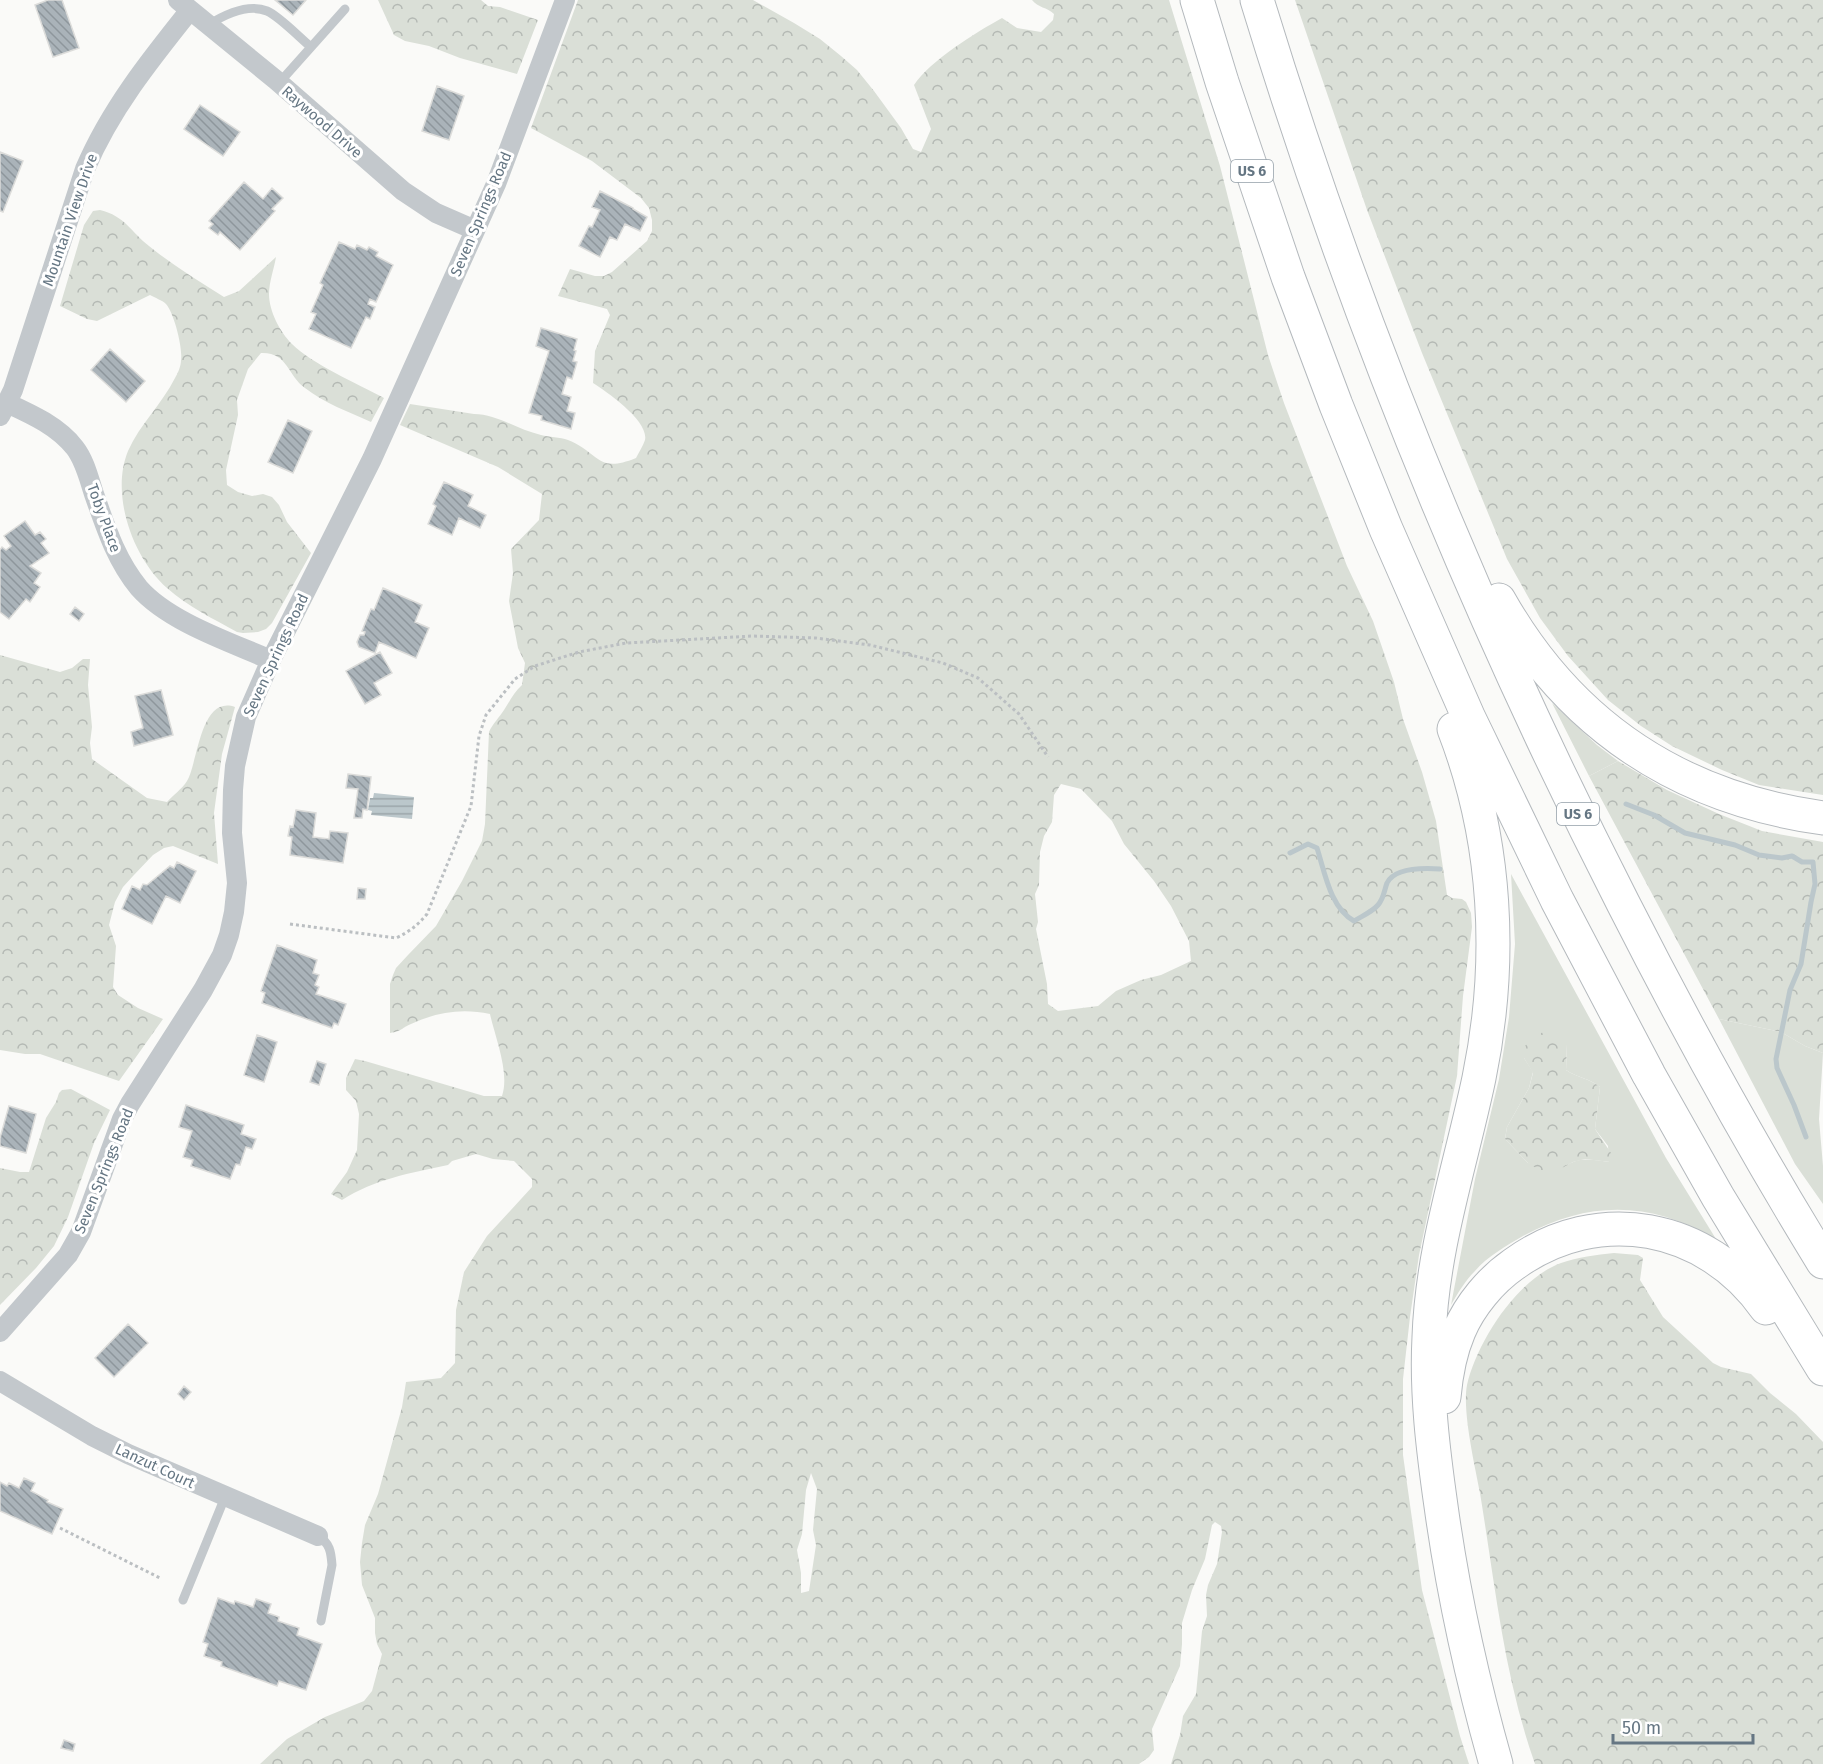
<svg xmlns="http://www.w3.org/2000/svg" width="1823" height="1764" viewBox="0 0 1823 1764" font-family="'Fira Sans',sans-serif">
<style>
.grass{fill:#dadfd7;fill-rule:evenodd}
.forest{fill:url(#forest-crowns);fill-rule:evenodd}
.water{fill:url(#water-rules)}
.lines{fill:none;stroke-linecap:round;stroke-linejoin:round}
.stream{stroke:#bbc7cb;stroke-width:5}
.building{fill:url(#building-back-hatch);stroke:#dcdcda;stroke-width:1.5}
.motorway-casing{stroke:#b4b9bd;stroke-width:35}
.path{stroke:#bbbfc2;stroke-width:3;stroke-dasharray:3 3;stroke-linecap:butt}
.service{stroke:#c3c8cc;stroke-width:9}
.minor{stroke:#c3c8cc;stroke-width:20}
.motorway{stroke:#fff;stroke-width:33}
.labels{text-anchor:middle;stroke-width:6;stroke-linejoin:round;paint-order:stroke}
.shield{fill:#fff;stroke:#939fa8;stroke-width:1.5}
.shield-label{font-size:14px;font-weight:bold;fill:#657683}
.street-label{font-size:15px;fill:#657683;stroke:#fff}
</style>
<defs>
<pattern id="forest-crowns" width="20" height="18" patternUnits="userSpaceOnUse" patternTransform="scale(1.5)"><rect width="20" height="18" fill="#dadfd7"/><path d="M2 6a3 3 0 1 1 6 0M12 15a3 3 0 1 1 6 0" fill="none" stroke="#b4b9b4"/></pattern>
<pattern id="water-rules" width="6" height="5" patternUnits="userSpaceOnUse" patternTransform="scale(1.5)"><rect width="6" height="5" fill="#bbc7cb"/><path d="M0 2.5h6" fill="none" stroke="#9ca6aa"/></pattern>
<pattern id="building-back-hatch" width="6" height="6" patternUnits="userSpaceOnUse" patternTransform="scale(1.5)"><rect width="6" height="6" fill="#aab3b9"/><path d="M-1 5l2 2M0 0l6 6M5-1l2 2" fill="none" stroke="#8e969c"/></pattern>
</defs>
<rect width="100%" height="100%" fill="#fafaf8"/>
<path class="grass" d="M1552 703 1597 745 1618 761 1589 776Z
M1511 874 1666 1158 1716 1239C1650 1201 1590 1200 1523 1236 1506 1246 1488 1256 1475 1271 1465 1281 1458 1293 1451 1305L1475 1179 1499 1079 1509 1017 1515 944ZM1567 1044 1566 1070C1578 1078 1589 1078 1600 1087L1595 1129 1608 1146 1609 1162C1590 1160 1581 1156 1564 1167L1528 1163 1505 1139 1507 1127 1529 1088 1533 1072 1524 1058Z
M1719 1019 1781 1032 1805 1046 1823 1053 1819 1119 1823 1166V1204L1795 1164Z"/>
<path class="forest" d="M378 0H481L488 6 500 7 538 20 517 74 460 58 429 46 405 41 394 35Z
M578 0H753L794 23 820 39 841 56 857 70 874 91 901 128 913 149 921 152 931 129 914 85C931 60 975 33 1002 18L1017 28 1041 32 1053 20 1054 14C1047 7 1038 8 1032 0H1169L1220 166 1268 355 1284 403 1347 566 1373 621 1394 682 1403 719 1422 772 1436 821 1447 895 1452 898 1462 899 1466 902 1471 913 1472 927 1463 996 1457 1076 1419 1255 1410 1317 1403 1379V1455L1422 1590 1460 1736 1469 1764H1171L1180 1735 1183 1716 1196 1694 1202 1631 1207 1616 1206 1595 1208 1585 1217 1564 1222 1532 1221 1526 1215 1522 1212 1525 1205 1559 1192 1590 1182 1623V1644L1180 1666 1152 1729 1154 1750 1149 1757 1139 1764H260L287 1739 325 1717 364 1701 372 1691 382 1654 377 1644 375 1633V1618L362 1585 360 1562 362 1543 365 1525 378 1494 402 1407 406 1382 441 1378 455 1363 456 1310 464 1272 487 1236 532 1187V1179L514 1161 493 1159 476 1154 452 1161 448 1165C410 1173 375 1179 342 1200L331 1194 347 1172 357 1150 359 1114 356 1101 346 1090V1078L355 1059 365 1061 484 1096H502C510 1073 495 1037 490 1014 462 1008 437 1012 411 1024 401 1028 403 1031 390 1033V984L393 975 396 968 408 955 436 926 462 881 482 841 485 824 489 732C493 723 499 718 504 710 510 701 514 692 522 685L525 663 518 648 509 601 513 573 511 549 539 520 542 494 498 467 400 425 410 404 474 414C497 414 518 430 541 435 549 437 560 437 568 440 600 453 597 474 636 458 639 452 643 446 645 440 649 421 607 392 593 383L595 351 610 315 607 309 558 296 570 269 595 276H604L612 272 647 241 652 231V220L649 208 641 198 592 161 531 128ZM1061 784 1081 789 1112 821 1124 844 1154 881 1171 906 1189 941 1191 961 1161 975 1141 980 1116 991 1098 1006 1058 1011 1048 1004 1047 984 1036 929 1038 922 1035 894 1039 885 1040 852 1044 836 1052 822 1054 795ZM811 1473 817 1489 813 1530 816 1545 809 1591 801 1593V1573L797 1550 802 1534 806 1490Z
M1295 0H1823V795L1759 785 1722 770 1672 746 1641 726 1608 700 1568 656 1540 618 1507 559 1422 353 1367 210Z
M100 210C125 216 131 232 149 246 172 265 199 281 224 297L239 291 276 257C274 269 269 282 269 294 269 311 280 332 292 344 312 364 358 384 384 398L371 422C349 412 324 403 305 388 287 375 288 352 261 353L248 369 237 400 238 415 226 470 227 485 238 492 252 496 263 494 272 497 279 505 287 522 311 553 272 623 266 629 258 632 243 633 237 632C214 619 188 607 167 588 133 558 110 495 128 451 140 424 162 404 175 378 178 373 181 366 181 360 183 348 174 313 166 304 162 300 155 298 150 295L97 321 87 319 60 306 84 225 93 211Z
M0 655 60 672 72 668 83 659H90L88 685 92 727 90 743 92 759 147 798 167 802C173 795 182 789 187 781 198 763 200 695 235 707L222 754 214 813 218 864 173 846 164 848 153 855 133 876 123 887 115 902 109 925 116 946 113 987 118 995 138 1008 163 1019 119 1081 40 1054H25L0 1050Z
M1618 761 1667 790 1719 814 1762 831 1823 842V1053L1805 1046 1781 1032 1719 1019 1589 776Z
M1546 1031 1558 1033 1567 1044 1566 1070C1578 1078 1589 1078 1600 1087L1595 1129 1611 1153 1610 1162 1585 1159 1573 1162 1564 1167 1544 1173 1528 1163 1505 1139 1507 1127 1529 1088 1533 1073 1524 1058 1525 1046 1534 1036Z
M71 1089 110 1110 94 1143 68 1217 54 1246 36 1268 0 1305V1168L20 1172H29L46 1118 56 1102 59 1093 62 1090Z
M1614 1253 1638 1255 1643 1258 1640 1280 1663 1317 1713 1363 1721 1367 1751 1374 1770 1393 1796 1414 1823 1442V1764H1535C1504 1677 1495 1584 1480 1493 1475 1466 1462 1411 1467 1385 1477 1342 1517 1279 1561 1263 1578 1257 1596 1255 1614 1253Z"/>
<path class="water" d="M374 793 414 797 412 819 371 815 372 811 368 810 370 798H373Z"/>
<g class="lines">
<path class="stream" d="M1626 804 1654 815 1685 833 1735 845 1759 855 1782 858 1792 856 1802 862H1813L1815 884 1811 902 1801 964 1790 990 1776 1059 1777 1068 1794 1105 1806 1137
M1290 853 1308 844 1317 848C1325 873 1330 907 1354 921 1362 916 1372 912 1378 905 1384 898 1384 891 1387 883 1395 867 1425 868 1440 869"/>
</g>
<path class="building" d="M48 0H62L79 48 53 57 35 5Z
M275 0H306L293 15Z
M437 86 464 96 449 140 422 131Z
M200 105 240 132 223 156 184 129Z
M0 152 23 161 3 212 0 211Z
M244 182 263 199 272 188 283 198 272 209 275 211 240 250 220 232 218 235 209 228 213 224 209 221Z
M600 191 633 208V209L647 217 640 231 625 224 617 240 610 237 600 257 579 246 589 226 592 227 600 210 592 207Z
M339 242 355 249 357 245 367 250 369 247 378 252 376 256 393 265 376 302 370 299 368 304 375 307 370 319 366 317 351 348 309 329 316 314 311 312 323 285 320 283Z
M541 328 577 339 574 350 576 351 573 361 577 362 572 379 567 377 562 394 571 397 567 411 575 413 571 429 541 420 542 416 529 413 549 351 536 346Z
M110 349 145 381 126 402 91 370Z
M288 420 312 431 293 473 268 462Z
M444 482 473 495 468 506 486 515 480 528 459 518 452 535 428 524 436 506 433 504Z
M25 521 35 535 40 532 46 539 41 543 49 553 30 566 41 573 34 583 40 587 30 602 26 599 9 619 0 612V550L2 547 6 550 11 546 4 536Z
M383 588 422 605 415 622 429 628 416 658 379 642 375 653 359 647 357 642 360 635H364L365 632 362 631 371 609 374 610Z
M75 607 84 614 79 621 70 614Z
M380 652 392 673 374 683 381 695 365 704 346 671Z
M161 690 173 735 134 746 131 732 143 728 135 696Z
M348 774 371 777 367 810 363 809 362 818H354L358 789 346 788Z
M296 810 316 813 313 837 329 839 330 831 348 833 343 863 290 855 292 837 288 836 290 826 293 827Z
M177 862 196 871 180 903 166 896 152 924 122 909 132 886 140 890 143 884 147 885 170 866 174 868Z
M358 888 366 889 365 899H357Z
M277 945 317 960 313 973 319 975 315 985 319 987 316 994 346 1004 338 1025 334 1023 332 1028 262 1003 265 993 261 991Z
M257 1035 277 1042 264 1082 244 1075Z
M317 1061 326 1064 319 1085 310 1082Z
M186 1105 244 1125 241 1134 256 1139 252 1149 246 1147 240 1165 236 1164 230 1179 191 1166 193 1160 183 1157 192 1131 179 1127Z
M9 1106 36 1114 26 1153 0 1146V1138Z
M128 1324 148 1343 114 1377 95 1358Z
M184 1386 191 1392 184 1400 178 1394Z
M24 1478 35 1483 31 1491 48 1500 47 1502 63 1509 52 1534 0 1511V1482L7 1486 9 1483 19 1488Z
M218 1598 234 1604 235 1601 253 1607 256 1599 271 1604 268 1613 279 1617 278 1621 299 1628 297 1635 322 1644 306 1690 279 1681 277 1686 221 1666 222 1662 204 1656 208 1644 203 1642Z
M64 1740 75 1744 73 1751 61 1748Z"/>
<g class="lines">
<g class="motorway-casing">
<path id="motorway" d="M1197 0 1222 82 1288 277 1336 405 1386 529 1468 716 1557 900 1649 1075 1718 1197 1823 1369
M1257 0C1352 311 1475 613 1623 903 1685 1025 1751 1145 1823 1262
M1499 600C1570 726 1680 798 1823 818
M1454 729C1497 840 1503 962 1479 1078 1461 1164 1432 1248 1429 1337 1426 1393 1433 1450 1441 1506 1453 1593 1472 1679 1496 1764
M1444 1397C1446 1374 1450 1352 1459 1331 1470 1305 1491 1280 1514 1264 1598 1203 1707 1224 1766 1308"/>
</g>
<path class="path" d="M290 924 396 938C409 932 418 925 427 914L471 806 479 736 486 715 515 679 535 666 579 652 626 643 753 636 816 638 870 645 943 663 978 678 1019 714 1048 757
M60 1528 160 1578"/>
<path class="service" d="M208 25C224 15 248 3 267 11 279 16 300 38 311 47
M279 83 345 9
M318 1536C330 1543 331 1552 332 1565L321 1621
M183 1600 225 1497"/>
<path class="minor" d="M178 0 276 80 403 191 436 213 475 230
M7 403C31 414 58 426 75 448 85 461 89 479 94 494 106 528 116 560 139 588 169 622 230 642 271 660
M0 416 13 390 85 169C110 110 150 60 190 10
M0 1332 68 1255 81 1232 122 1119 130 1104 203 990 222 955 229 935 234 912 237 883 232 833 233 790 235 766 246 717 271 660 372 459 496 184 565 0
M0 1381 92 1436 128 1454 318 1536"/>
<use href="#motorway" class="motorway"/>
</g>
<g class="labels">
<g class="shield">
<rect x="1231" y="160" width="42" height="22" rx="4.5"/>
<rect x="1557" y="803" width="42" height="22" rx="4.5"/>
</g>
<g class="shield-label">
<text x="1252" y="176">US 6</text>
<text x="1578" y="819">US 6</text>
</g>
<g class="street-label">
<text transform="translate(322 122) rotate(41)" y="5">Raywood Drive</text>
<text transform="translate(481 214) rotate(-67)" y="5">Seven Springs Road</text>
<text transform="translate(70 220) rotate(-71)" y="5">Mountain View Drive</text>
<text transform="translate(104 518) rotate(70)" y="5">Toby Place</text>
<text transform="translate(276 655) rotate(-65)" y="5">Seven Springs Road</text>
<text transform="translate(104 1171) rotate(-68)" y="5">Seven Springs Road</text>
<text transform="translate(155 1466) rotate(25)" y="5">Lanzut Court</text>
</g>
</g>
<path d="M1613 1734v9h140v-9" fill="none" stroke="#657683" stroke-width="3"/>
<text x="1622" y="1734" font-size="18" fill="#657683" stroke="#ffffff" stroke-width="4.5" paint-order="stroke">50 m</text>
</svg>
